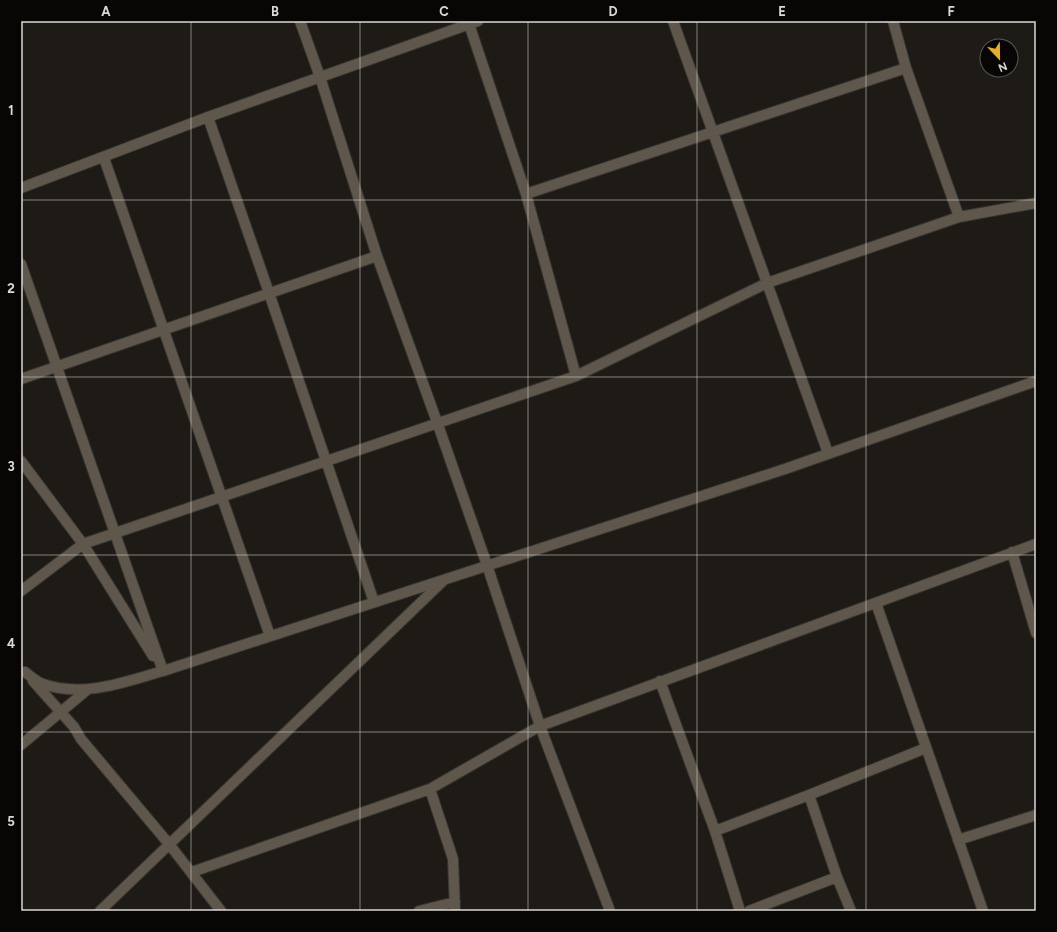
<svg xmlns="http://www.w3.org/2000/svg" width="1057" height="932" viewBox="0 0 1057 932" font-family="Figtree,sans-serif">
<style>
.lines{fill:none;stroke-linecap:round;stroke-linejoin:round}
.minor-casing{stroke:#383631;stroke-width:12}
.minor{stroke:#5f574c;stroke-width:10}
.grid{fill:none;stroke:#dbd9d5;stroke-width:1;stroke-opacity:0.55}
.neatline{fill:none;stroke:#dbd9d5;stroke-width:1.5}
.grid-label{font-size:13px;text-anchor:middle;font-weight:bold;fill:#dbd9d5}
</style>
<rect width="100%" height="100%" fill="#1e1b16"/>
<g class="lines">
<g class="minor-casing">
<path id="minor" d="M300 21 320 77 377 256 437 422 487 565 540 726 610 911
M673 21 828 453
M893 21 906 68 959 217
M469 24 526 194 576 376
M208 117 269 293 374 602
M104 158 270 636
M21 188 208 117 478 21
M526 194 906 68
M21 264 163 671
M21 379 377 256
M21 461 83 544 153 656
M1012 552 1036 633
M21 591 83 544 576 376 767 283 959 217 1036 203
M876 603 983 911
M25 672C30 676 37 682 43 684 83 698 124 682 163 671L785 469 1036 381
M33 681 74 727 81 739 169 844 221 911
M660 681 715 831 740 911
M21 745 87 690
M430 789 453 859 455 911
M809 795 837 877 851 911
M715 831 809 795 926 748
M958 840 1036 815
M192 872 430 789 540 726 1036 544
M100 911 443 581
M419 911 455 902
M749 911 837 877"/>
</g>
<use href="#minor" class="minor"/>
</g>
<path class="grid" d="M191 21V911M360 21V911M528 21V911M697 21V911M866 21V911M21 200H1036M21 377H1036M21 555H1036M21 732H1036"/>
<rect width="1057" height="932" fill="none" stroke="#070605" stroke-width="44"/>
<g transform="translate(999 58) rotate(158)"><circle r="19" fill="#070605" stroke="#5c5a58"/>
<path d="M0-3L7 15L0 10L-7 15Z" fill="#e5ad35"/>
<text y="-6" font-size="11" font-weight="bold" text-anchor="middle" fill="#dbd9d5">N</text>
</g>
<rect x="22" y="22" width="1013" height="888" class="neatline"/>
<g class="grid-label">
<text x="106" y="16">A</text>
<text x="275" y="16">B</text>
<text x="444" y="16">C</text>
<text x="613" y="16">D</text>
<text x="782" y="16">E</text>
<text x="951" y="16">F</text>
<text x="11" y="115">1</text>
<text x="11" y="293">2</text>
<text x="11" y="471">3</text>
<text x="11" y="648">4</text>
<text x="11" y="826">5</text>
</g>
</svg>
